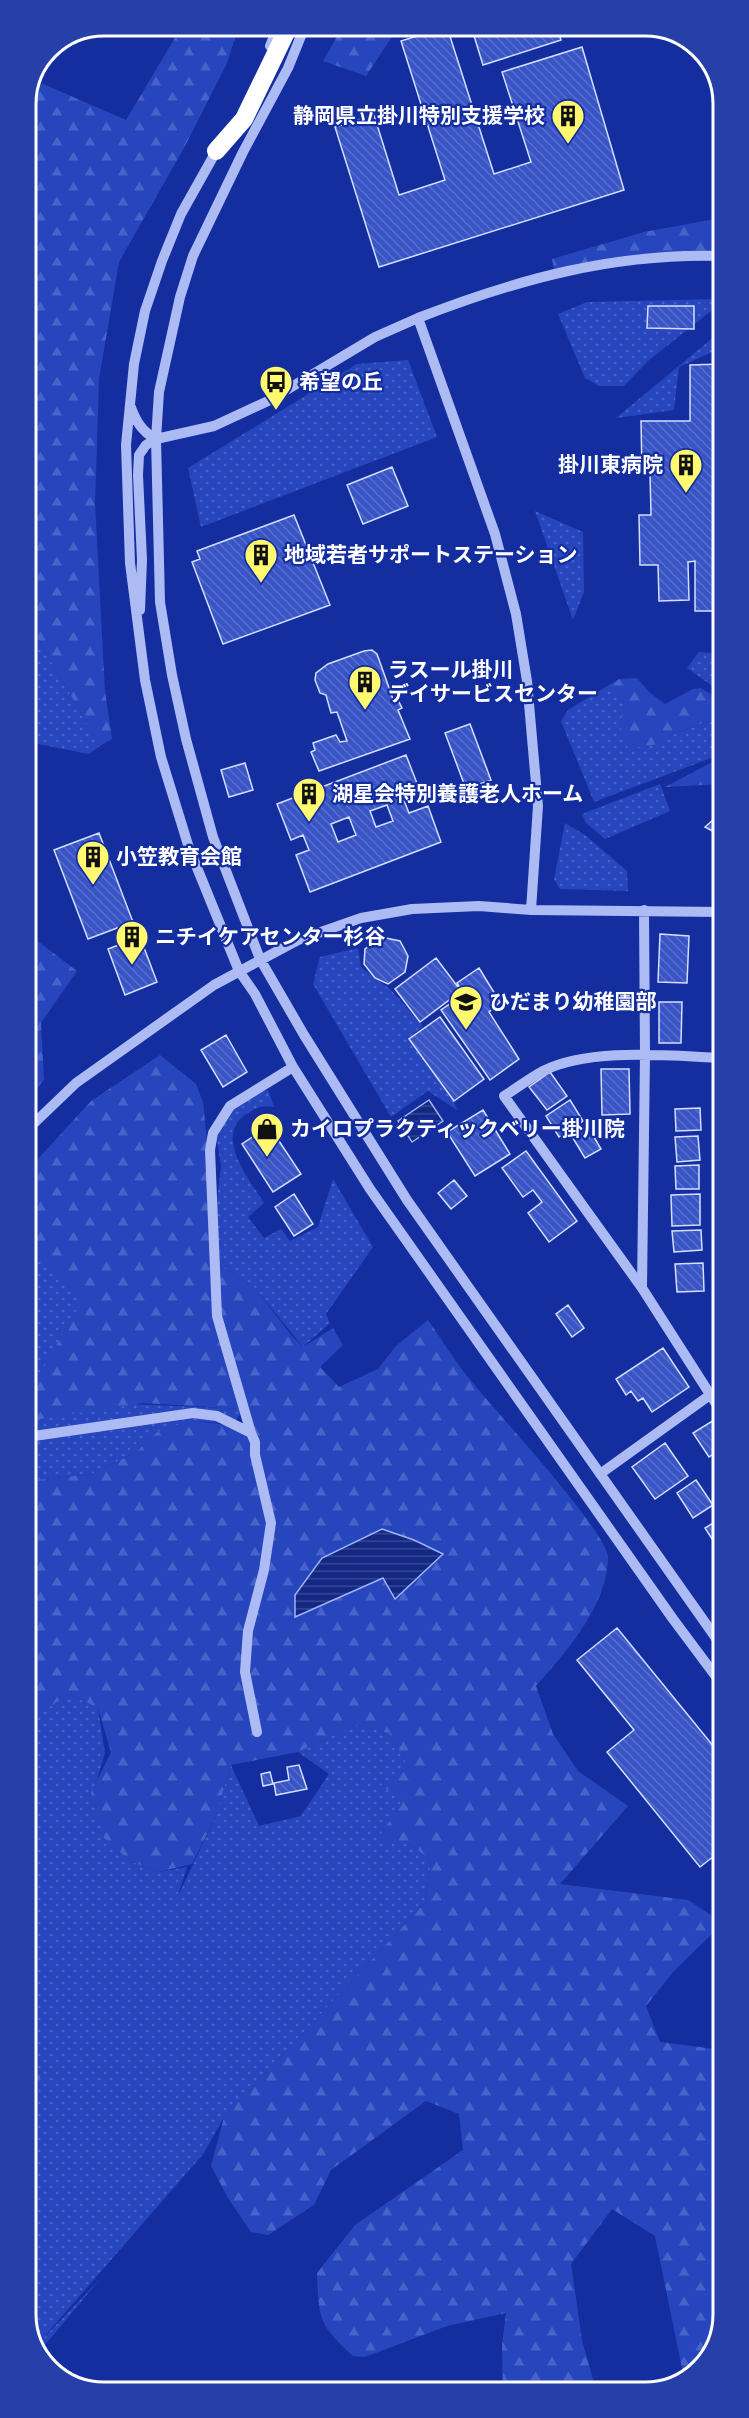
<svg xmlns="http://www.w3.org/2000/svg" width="749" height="2418" viewBox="0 0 749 2418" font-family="'Alegreya Sans','Noto Sans JP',sans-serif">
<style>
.green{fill:url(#green-dots)}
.forest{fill:url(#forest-firs)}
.water{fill:url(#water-rules);stroke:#9fb2f7;stroke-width:1.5}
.building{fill:url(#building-back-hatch);stroke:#d5defd;stroke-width:1.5;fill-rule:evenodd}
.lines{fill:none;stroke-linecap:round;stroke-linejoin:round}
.minor{stroke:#adbbf4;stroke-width:10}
.highway{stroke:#fff;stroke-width:18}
.labels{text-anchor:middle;stroke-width:4.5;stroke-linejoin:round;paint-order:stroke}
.poi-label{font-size:21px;font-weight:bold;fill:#fff;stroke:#142ea0;text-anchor:start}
.rim{fill:none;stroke:#fff;stroke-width:3}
</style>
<defs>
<pattern id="green-dots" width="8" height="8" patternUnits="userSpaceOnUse" patternTransform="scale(1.5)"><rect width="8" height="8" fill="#2746be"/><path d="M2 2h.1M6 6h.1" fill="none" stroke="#4762c8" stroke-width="1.8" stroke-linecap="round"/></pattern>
<pattern id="forest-firs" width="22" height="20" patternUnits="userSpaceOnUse" patternTransform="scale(1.5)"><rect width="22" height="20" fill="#2746be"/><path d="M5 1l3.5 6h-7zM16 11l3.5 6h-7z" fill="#4762c8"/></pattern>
<pattern id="water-rules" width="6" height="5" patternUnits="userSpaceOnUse" patternTransform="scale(1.5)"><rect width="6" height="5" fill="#132882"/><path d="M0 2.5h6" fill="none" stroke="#364895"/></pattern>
<pattern id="building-back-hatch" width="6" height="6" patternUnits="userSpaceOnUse" patternTransform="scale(1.5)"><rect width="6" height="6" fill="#3854c5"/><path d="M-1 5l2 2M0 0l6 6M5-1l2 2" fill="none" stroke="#566ece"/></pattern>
</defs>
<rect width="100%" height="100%" fill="#142ea0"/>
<path class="green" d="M717 299 715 308 648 361 624 386H599L585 378 558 314 587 302Z
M721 331V348L679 367 674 410 616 418Z
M408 360 437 437 201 527 188 468 357 364Z
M535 511 583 532 584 592 573 620Z
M26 623 36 635 100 746 89 754 38 744 26 739Z
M699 652 722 654V693L687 668Z
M619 679 624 710 658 744 676 733 710 721 722 726V754L594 802 561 721 568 710Z
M660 784 670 811 605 839 586 823 582 814Z
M565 823 585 835 627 871 628 891 560 889 554 879Z
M358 948 361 967 391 990 423 1026 409 1038 454 1101 457 1110 428 1091 391 1117 313 984 320 957Z
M268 1090 274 1107C262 1105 258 1107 248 1113 212 1134 249 1179 264 1203L248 1217 264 1238 281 1229 290 1241 318 1227 333 1179 373 1247 326 1314 330 1323 303 1347 256 1289 216 1263 214 1227 221 1166 217 1141 222 1119 242 1099Z
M27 1242 32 1255 84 1299 33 1386 27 1387Z
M131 1404 244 1409 233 1424 196 1421 156 1433 136 1452 92 1474 27 1481V1417L37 1419Z
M70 1694 98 1708 105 1753 97 1780 103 1835 130 1861 158 1872 187 1867 178 1896 215 1818 231 1765 259 1826 301 1816 329 1774 298 1752 356 1725 390 1733 409 1768 408 1843 431 1860 425 1903 224 2117 204 2153 37 2345 100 2279 39 2352 28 2334V2165L34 2157 31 2125 38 2103 32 2055 28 2050 27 1721Z"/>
<path class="forest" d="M182 26H239L227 63 184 148 119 262 99 379 95 504 105 691 112 739 100 746 36 635 26 623V99L34 80 126 120Z
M343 26H407L395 32 366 76 323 61Z
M721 218V254L554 269 552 259 644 232Z
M637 678 649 692 665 704 693 689 701 688 722 701V726L709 721 676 733 658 744 628 749 619 724C626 705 625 703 612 686L619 679Z
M722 757V784L665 787Z
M27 933 77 971 41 1023 44 1080 27 1099Z
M160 1055 196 1084 203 1102 213 1200 210 1276 218 1314 216 1263 256 1289 291 1335 303 1347 333 1328 343 1345 320 1367 339 1387 378 1369 396 1346 428 1320C443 1341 456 1364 473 1383 494 1410 609 1533 608 1558 607 1606 566 1652 536 1686L553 1734 578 1771 628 1806 560 1884 688 1900 723 1923 673 1972 646 2006 660 2042 723 2050V2315L707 2362 684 2378 655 2236 612 2209 571 2264 582 2340 596 2390 503 2391 502 2345 506 2313 447 2326 365 2357 353 2356C318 2324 319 2319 317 2273L355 2225 463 2150 459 2114 426 2101 331 2170 314 2205 268 2235 251 2232 228 2198 211 2166 224 2117 425 1903 431 1860 408 1843 377 1840 405 1798 380 1786 409 1768 389 1733 356 1725 298 1752 231 1765 215 1818 192 1864 158 1872 130 1861 104 1838 91 1793 111 1752 98 1708 70 1694 27 1721V1481L92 1474 136 1452 156 1433 168 1427 196 1421 227 1425 250 1439 243 1409 143 1403 27 1421V1387L33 1386 83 1299 32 1255 27 1238V1171L91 1101Z
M28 2050 40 2077 38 2103 31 2125 34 2157 28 2173Z"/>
<path class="water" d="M429 1100 443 1121 412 1142 398 1121Z
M382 1529 414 1540 443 1554 395 1599 383 1578 295 1617V1595L322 1558Z"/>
<path class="building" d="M471 26H556L561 40 483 65Z
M447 27 494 174 531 162 502 72 582 47 624 190 379 267 335 127 374 115 399 195 445 180 401 41Z
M648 306H694V329L647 328Z
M721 364 722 611H695V561L688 562 689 600 659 601 658 565H640L639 515H651L650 473H642L641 421H690V365Z
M392 467 408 506 363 524 347 485Z
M294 515 330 605 223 644 192 562 200 559 197 551Z
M372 650 377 654 393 699 397 698 402 708 398 710 410 739 319 771 311 752 315 750 313 743 336 735 340 742 347 741 337 712 331 713 326 695 320 693 315 680 316 673 328 664 364 651Z
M470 724 491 780 466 789 445 733Z
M406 755 420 791 403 798 409 813 428 806 441 842 310 892 296 855 309 850 303 835 291 840 277 804ZM387 805 393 821 376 827 370 811ZM349 817 356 835 338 842 331 824Z
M245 763 253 790 229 797 221 770Z
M722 812V836L705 827Z
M99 833 133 922 88 939 54 850Z
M660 934 689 936 687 983 658 982Z
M140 937 157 982 125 995 108 949Z
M381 937 400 941 408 956 405 972 388 984 375 978 364 964 365 949Z
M436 958 461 991 420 1022 395 989Z
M479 968 500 1002 489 1012 519 1059 490 1080 441 1010 464 994 457 983Z
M659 1002H682L681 1043H659Z
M440 1017 484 1079 454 1101 409 1039Z
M226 1035 247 1072 223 1087 201 1050Z
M601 1069H629L630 1114 602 1115Z
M550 1072 567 1096 547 1110 529 1087Z
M570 1100 583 1121 559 1137 546 1116Z
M700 1108 701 1130 676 1131 675 1109Z
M483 1110 510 1154 475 1176 447 1132Z
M587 1125 601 1149 585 1158 571 1135Z
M269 1126 301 1174 273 1192 242 1144Z
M698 1136 700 1160 677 1162 675 1137Z
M526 1151 577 1221 549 1242 528 1213 542 1202 533 1190 523 1197 502 1168Z
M699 1165V1189H676L675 1166Z
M454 1180 467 1196 451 1209 438 1193Z
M294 1194 313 1224 294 1236 275 1207Z
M700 1194V1225L672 1226 671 1195Z
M716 1228H722V1256H717Z
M701 1230 702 1250 674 1252 672 1231Z
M717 1261H722V1288H717Z
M703 1263 704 1291 677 1292 675 1264Z
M568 1305 584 1328 572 1337 556 1314Z
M663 1348 689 1387 652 1412 643 1398 638 1401 631 1391 626 1395 616 1379Z
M714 1420 722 1433V1448L709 1457 693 1433Z
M665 1443 688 1476 655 1499 632 1467Z
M696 1480 713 1505 693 1518 677 1493Z
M723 1517V1556L705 1528Z
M617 1628 723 1758V1809L717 1814 723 1822V1849L700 1867 607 1752 634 1730 577 1660Z
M299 1765 307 1789 276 1795 274 1783 289 1780 287 1767Z
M270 1772 273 1784 263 1786 261 1774Z"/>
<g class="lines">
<path class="minor" d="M305 26 288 68 243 152 193 256 180 297 159 392 156 439 160 602 172 675 186 739 213 837 260 959 304 1035 407 1200 723 1648
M270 46 278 26
M218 148 181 214 162 261 145 311 134 364 126 445 130 563 145 680 161 757 189 848 239 971 255 994 293 1067 370 1189 673 1619 723 1686
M418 318C518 279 614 253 721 256
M130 405C136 421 141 431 156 439
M140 610 142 560 138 475 139 455 146 445 156 439 214 426 268 401 375 337 418 318 495 534 516 614 527 681 538 806 531 910
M722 1058C670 1056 590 1047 543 1071 530 1078 517 1088 504 1096L642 1288 722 1413
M27 1130 76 1083 214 985 298 940 361 918 412 909 479 906 531 910 722 912
M642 1288 645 1055 644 910
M251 1433 217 1316 210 1150 213 1133 230 1106 293 1067
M27 1437 193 1413 217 1416 251 1433 255 1442V1455L271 1523 264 1570 248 1631 245 1672 257 1732
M600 1474 710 1395 722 1394"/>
<path class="highway" d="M216 151 244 119 289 26"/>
</g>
<defs>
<g id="building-pin" transform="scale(1.725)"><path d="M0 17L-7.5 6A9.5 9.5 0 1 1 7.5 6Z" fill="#fff970" stroke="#142ea0"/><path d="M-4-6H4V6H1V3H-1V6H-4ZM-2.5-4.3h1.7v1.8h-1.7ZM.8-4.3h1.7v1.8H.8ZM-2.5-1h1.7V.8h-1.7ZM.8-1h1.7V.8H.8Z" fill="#111"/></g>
<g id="bus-pin" transform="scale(1.725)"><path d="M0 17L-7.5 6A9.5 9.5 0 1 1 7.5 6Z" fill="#fff970" stroke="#142ea0"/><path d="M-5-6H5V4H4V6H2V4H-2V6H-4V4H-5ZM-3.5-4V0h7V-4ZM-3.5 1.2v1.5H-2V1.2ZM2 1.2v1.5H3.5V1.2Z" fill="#111"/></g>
<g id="school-pin" transform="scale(1.725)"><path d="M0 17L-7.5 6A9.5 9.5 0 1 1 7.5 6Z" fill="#fff970" stroke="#142ea0"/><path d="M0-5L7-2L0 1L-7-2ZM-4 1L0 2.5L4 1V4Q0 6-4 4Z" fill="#111"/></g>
<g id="shop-pin" transform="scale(1.725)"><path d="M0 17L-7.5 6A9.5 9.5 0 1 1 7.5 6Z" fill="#fff970" stroke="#142ea0"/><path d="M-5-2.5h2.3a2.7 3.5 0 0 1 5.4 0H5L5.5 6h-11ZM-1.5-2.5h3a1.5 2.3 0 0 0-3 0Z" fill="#111"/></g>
</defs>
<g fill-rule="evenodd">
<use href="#building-pin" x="568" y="116"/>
<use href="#bus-pin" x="276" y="382"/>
<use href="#building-pin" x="686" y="465"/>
<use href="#building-pin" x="261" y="555"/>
<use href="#building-pin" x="365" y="682"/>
<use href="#building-pin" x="309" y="794"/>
<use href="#building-pin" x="93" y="857"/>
<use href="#building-pin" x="132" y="937"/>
<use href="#school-pin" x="466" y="1002"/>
<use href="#shop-pin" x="267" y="1129"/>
</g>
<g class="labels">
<g class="poi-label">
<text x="545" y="123" text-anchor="end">静岡県立掛川特別支援学校</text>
<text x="299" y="389">希望の丘</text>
<text x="663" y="472" text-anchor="end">掛川東病院</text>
<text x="284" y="562">地域若者サポートステーション</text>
<text x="388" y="677">ラスール掛川<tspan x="388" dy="24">デイサービスセンター</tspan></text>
<text x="332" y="801">湖星会特別養護老人ホーム</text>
<text x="116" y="864">小笠教育会館</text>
<text x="155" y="944">ニチイケアセンター杉谷</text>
<text x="489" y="1009">ひだまり幼稚園部</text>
<text x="290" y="1136">カイロプラクティックベリー掛川院</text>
</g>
</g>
<path d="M0 0H749V2418H0ZM104 36H645A68 68 0 0 1 713 104V2314A68 68 0 0 1 645 2382H104A68 68 0 0 1 36 2314V104A68 68 0 0 1 104 36Z" fill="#273fa8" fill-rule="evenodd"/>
<path class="rim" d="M104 36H645A68 68 0 0 1 713 104V2314A68 68 0 0 1 645 2382H104A68 68 0 0 1 36 2314V104A68 68 0 0 1 104 36Z"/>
</svg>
